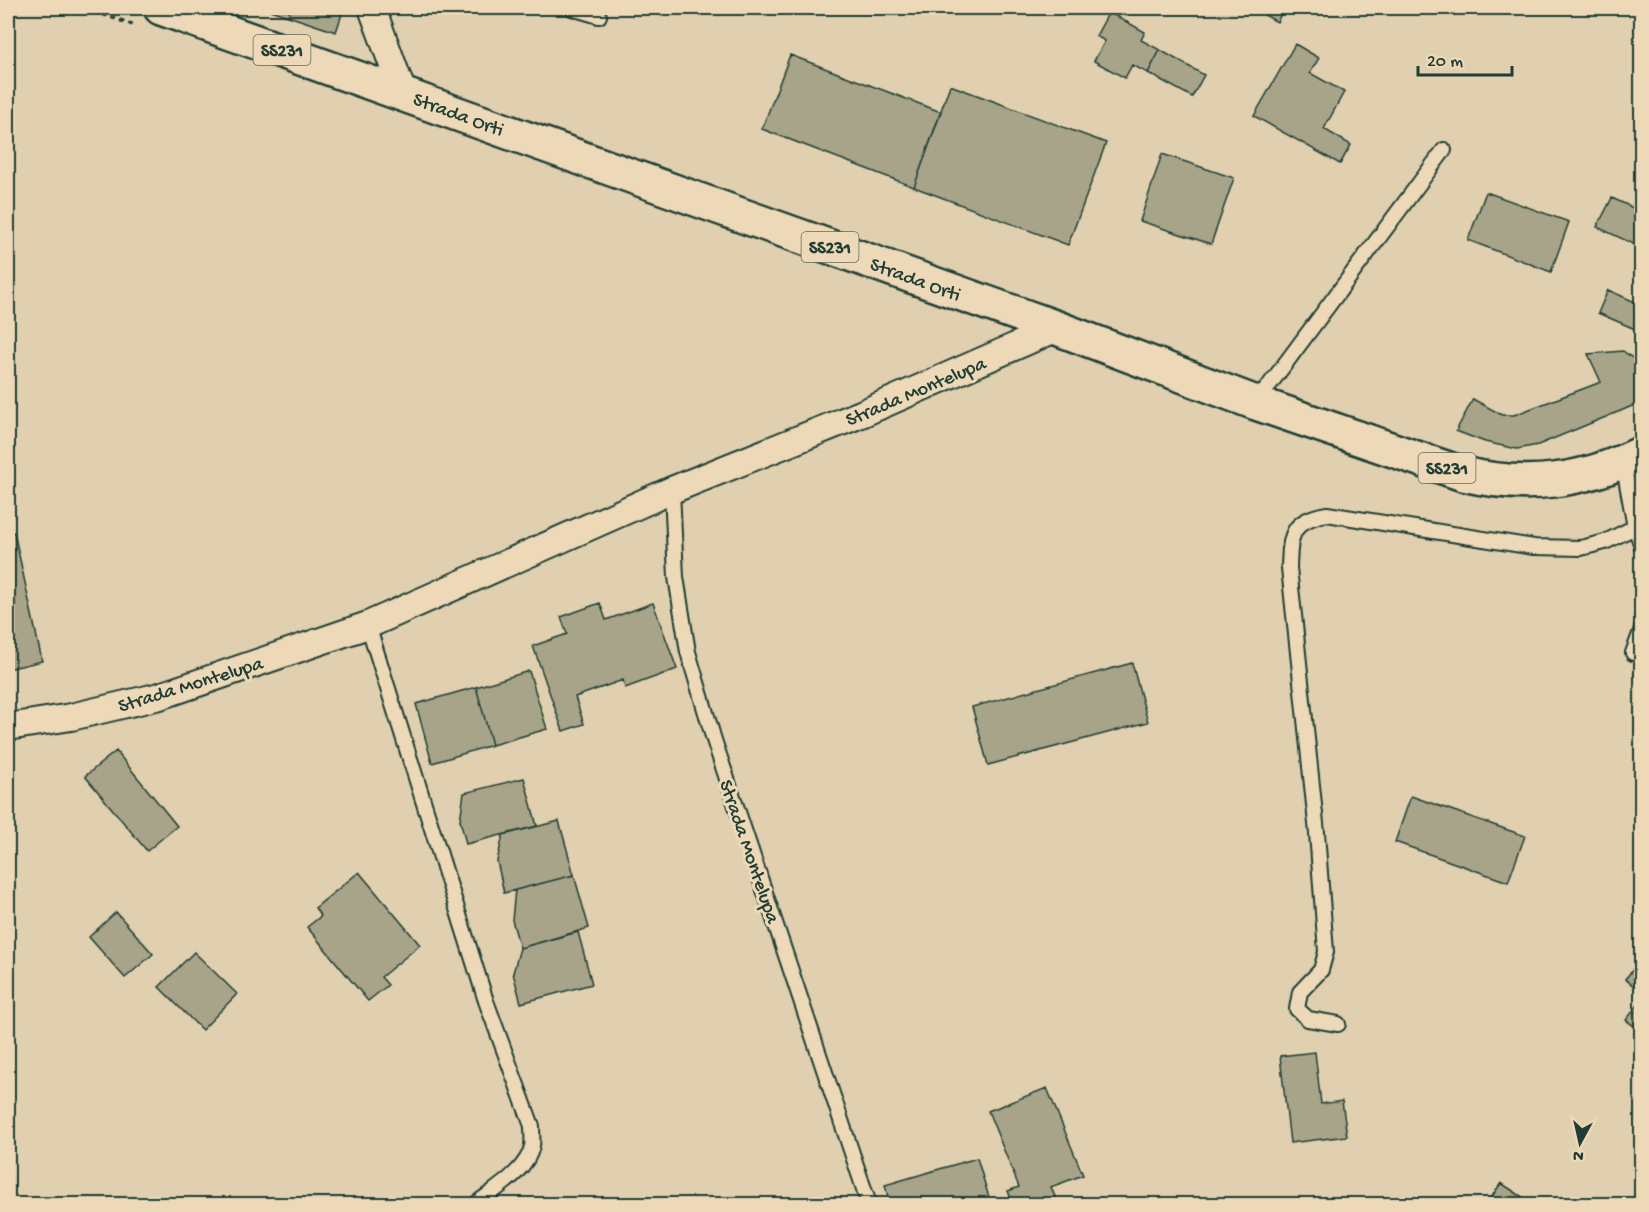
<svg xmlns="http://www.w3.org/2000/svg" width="1649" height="1212" viewBox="0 0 1649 1212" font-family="'Gochi Hand',sans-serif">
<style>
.building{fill:#a7a48a;stroke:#1f3d34;stroke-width:1.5}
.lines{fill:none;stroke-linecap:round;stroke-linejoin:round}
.lane-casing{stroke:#1f3d34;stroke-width:18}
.street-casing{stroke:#1f3d34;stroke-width:30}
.primary-casing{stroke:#1f3d34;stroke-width:38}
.path{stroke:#1f3d34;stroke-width:4;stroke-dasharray:4.5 4.5;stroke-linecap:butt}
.lane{stroke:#edd9b7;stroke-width:14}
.street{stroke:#edd9b7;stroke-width:26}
.primary{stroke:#edd9b7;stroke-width:33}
.labels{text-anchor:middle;stroke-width:6;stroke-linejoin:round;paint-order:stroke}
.shield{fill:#edd9b7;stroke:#5d6c5b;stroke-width:1.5}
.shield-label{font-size:18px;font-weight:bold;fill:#1f3d34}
.street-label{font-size:20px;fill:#1f3d34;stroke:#edd9b7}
</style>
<rect width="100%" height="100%" fill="#e1d0af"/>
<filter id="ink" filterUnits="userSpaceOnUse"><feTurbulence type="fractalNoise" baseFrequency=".0167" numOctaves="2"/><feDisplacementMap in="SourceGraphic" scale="12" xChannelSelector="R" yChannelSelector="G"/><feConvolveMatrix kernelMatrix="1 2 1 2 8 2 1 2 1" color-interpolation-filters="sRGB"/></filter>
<g filter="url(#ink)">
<path class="building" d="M264 8H291L288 16Z
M291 8H344L336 32 288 16Z
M1252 8H1284L1277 22Z
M1109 12 1145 32 1141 40 1160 50 1148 73 1132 65 1125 78 1094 61 1105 41 1096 36Z
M1295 44 1319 58 1310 73 1344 92 1324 129 1351 145 1340 164 1254 116Z
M1160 50 1204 75 1192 97 1148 73Z
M790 55 941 112 914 187 762 129Z
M950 85 1106 143 1068 245 914 187Z
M1162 154 1234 178 1211 244 1140 221Z
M1486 192 1569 222 1551 272 1468 240Z
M1612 198 1642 212V248L1597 227Z
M1608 290 1642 305V332L1598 313Z
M1623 351 1642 365V386L1637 389 1642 402 1538 445 1517 449 1485 442 1456 431 1473 399 1502 415H1514L1601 382 1588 354Z
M14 532 42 661 8 669V533Z
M600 603 606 620 653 603 677 669 625 688 623 680 575 697 584 724 563 731 533 646 567 634 561 617Z
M1132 663 1148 722 988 765 972 707Z
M529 671 547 729 492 745 476 687Z
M476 687 492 745 432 763 416 704Z
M116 751 177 826 147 851 85 776Z
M524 778 537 826 466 844 460 820 464 793Z
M1411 796 1525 836 1508 882 1395 842Z
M559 821 574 875 504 893 497 861 503 835Z
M359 872 420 945 381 977 388 985 368 1001 307 927 321 916 315 908Z
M574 875 589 928 520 948 512 920 515 890Z
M116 912 153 954 125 978 89 937Z
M578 932 592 984 521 1003 513 973 520 948Z
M194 952 237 994 202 1030 159 987Z
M1642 959V993L1625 979Z
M1642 1000V1032L1626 1020Z
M1315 1052 1321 1104 1342 1101 1347 1136 1290 1143 1280 1056Z
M1047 1088 1083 1175 1051 1187 1058 1204H1013L1008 1191 1019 1187 988 1111Z
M977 1158 991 1204H890L885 1185Z
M1501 1183 1533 1204H1487Z"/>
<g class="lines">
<g class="lane-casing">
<path id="lane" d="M572 8 599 16
M1256 403 1444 150
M672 490 676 577 688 652 714 740 869 1204
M1635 527 1642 546
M368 625 486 1001 532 1126C532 1133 533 1140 532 1146 527 1171 495 1189 476 1204
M1633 653 1642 629
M1338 1024 1308 1019 1297 1009 1300 992 1321 970 1326 952 1317 833 1289 568C1290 535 1291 520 1327 514L1534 547 1581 548 1605 542 1635 527 1623 462"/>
</g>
<g class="street-casing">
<path id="street" d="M372 8 403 93
M8 727 71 717 160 696 368 625 672 490 861 414 1057 328"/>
</g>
<g class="primary-casing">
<path id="primary" d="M161 8 1057 328 1256 403 1463 474C1527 489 1582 482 1642 453"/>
</g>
<path class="path" d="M86 8 134 25"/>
<use href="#lane" class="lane"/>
<use href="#street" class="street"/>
<use href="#primary" class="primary"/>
</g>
</g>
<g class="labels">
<g class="shield">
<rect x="253.5" y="35" width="57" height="30" rx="4.5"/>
<rect x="801.5" y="232" width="57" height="30" rx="4.5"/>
<rect x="1418.5" y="453" width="57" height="30" rx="4.5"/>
</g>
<g class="shield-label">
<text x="282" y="56">SS231</text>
<text x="830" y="253">SS231</text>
<text x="1447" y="474">SS231</text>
</g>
<g class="street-label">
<text transform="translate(459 113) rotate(20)" y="7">Strada Orti</text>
<text transform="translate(916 278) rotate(20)" y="7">Strada Orti</text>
<text transform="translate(915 390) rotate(-23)" y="7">Strada Montelupa</text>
<text transform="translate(190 683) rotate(-17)" y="7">Strada Montelupa</text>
<text transform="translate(751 851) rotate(71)" y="7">Strada Montelupa</text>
</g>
</g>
<rect width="1649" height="1212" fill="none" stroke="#edd9b7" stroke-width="30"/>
<rect x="15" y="15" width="1619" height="1182" fill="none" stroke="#1f3d34" stroke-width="2" filter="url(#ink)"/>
<g transform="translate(1580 1143) rotate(188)" stroke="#edd9b7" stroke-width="4.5" paint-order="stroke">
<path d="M0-4.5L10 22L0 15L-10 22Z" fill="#1f3d34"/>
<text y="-9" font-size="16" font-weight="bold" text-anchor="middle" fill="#1f3d34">N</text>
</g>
<path d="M1418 66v9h94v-9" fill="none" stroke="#1f3d34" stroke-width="3"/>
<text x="1427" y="66" font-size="18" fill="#1f3d34" stroke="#edd9b7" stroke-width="4.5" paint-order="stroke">20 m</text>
</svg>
